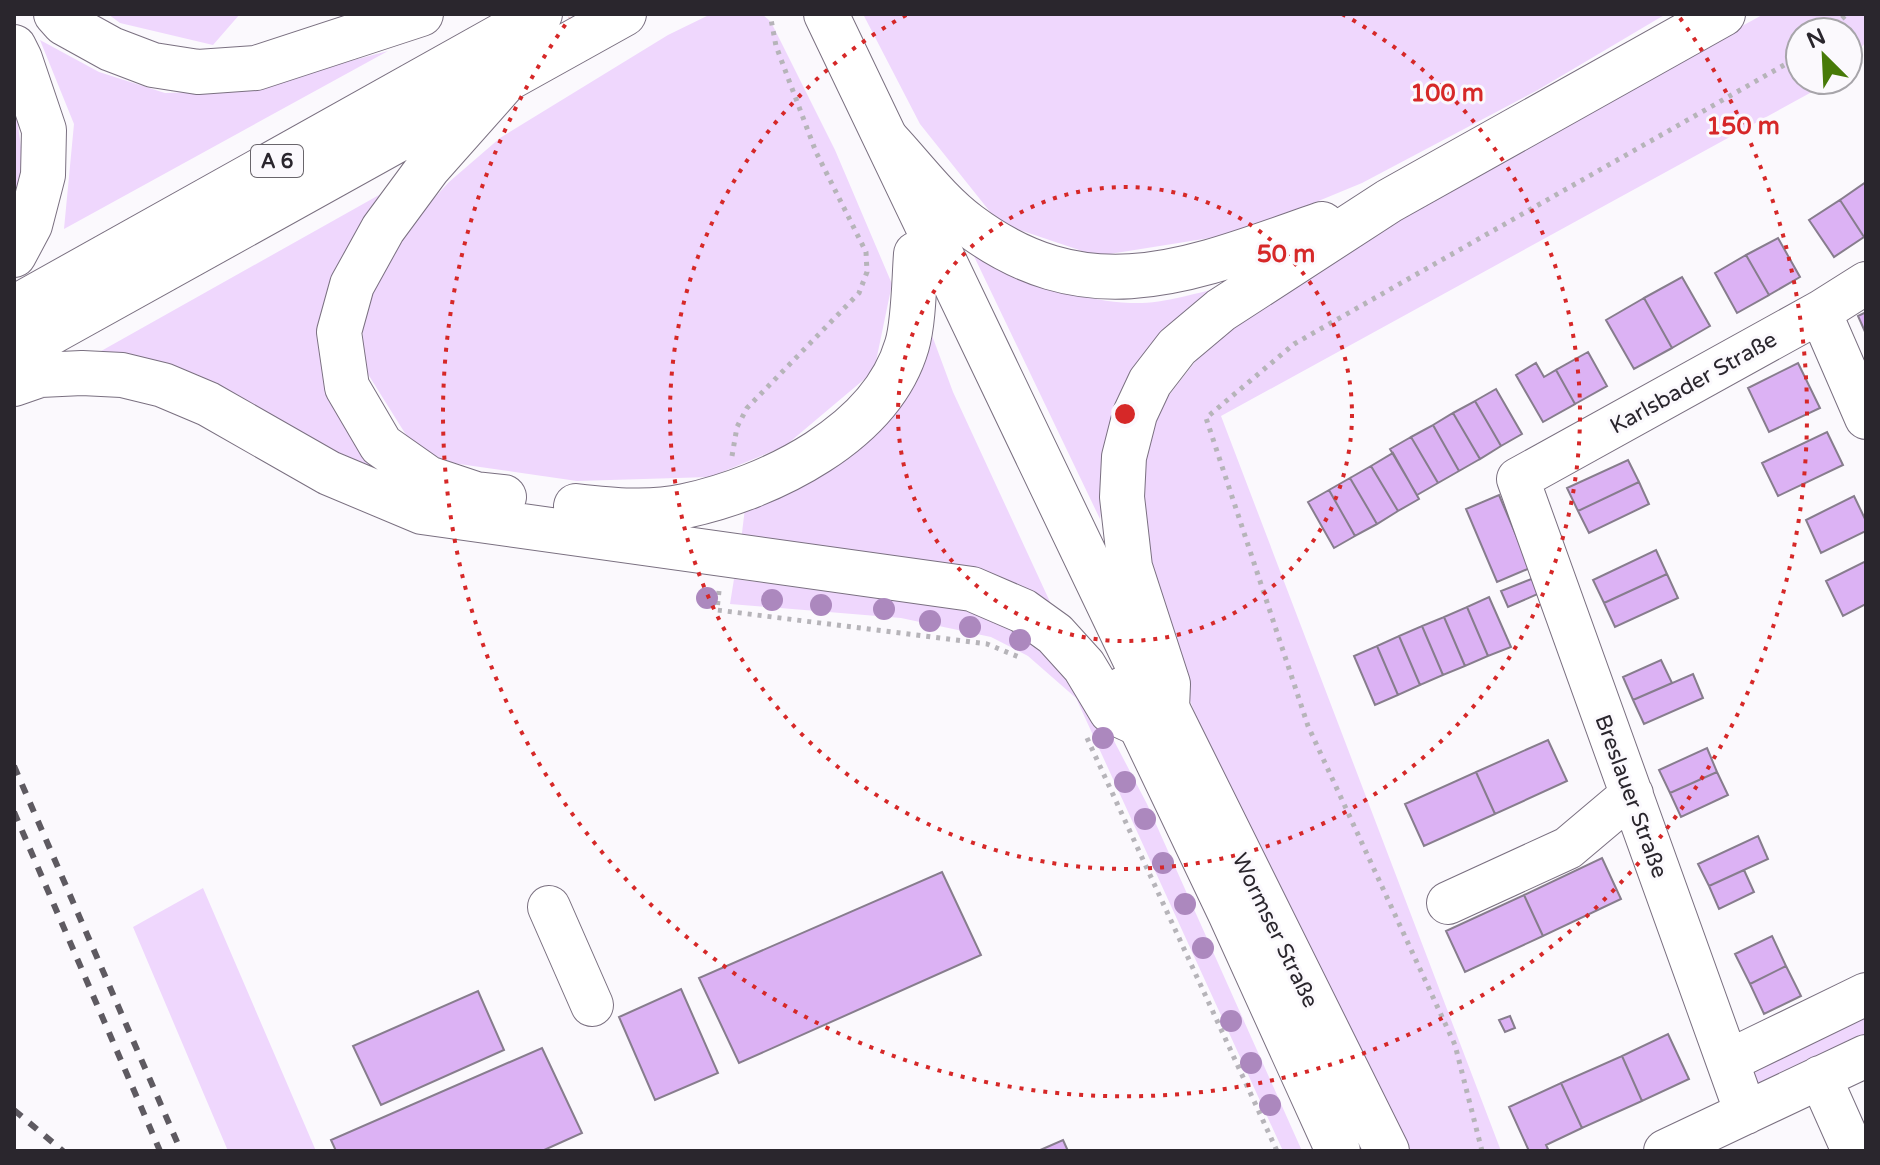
<svg xmlns="http://www.w3.org/2000/svg" width="1880" height="1165" viewBox="0 0 1880 1165" font-family="'Varela Round',sans-serif">
<style>
.green{fill:#efd7fd}
.building{fill:#dcb2f4;stroke:#877d8d;stroke-width:2}
.lines{fill:none;stroke-linecap:round;stroke-linejoin:round}
.minor-casing{stroke:#7a7080;stroke-width:44}
.major-casing{stroke:#7a7080;stroke-width:46}
.highway-casing{stroke:#7a7080;stroke-width:46}
.path{stroke:#b6b4b9;stroke-width:5;stroke-dasharray:4 6;stroke-linecap:butt}
.minor{stroke:#fff;stroke-width:42}
.major{stroke:#fff;stroke-width:44}
.highway{stroke:#fff;stroke-width:44}
.rail{stroke:#5e5a61;stroke-width:6;stroke-dasharray:10 10;stroke-linecap:butt}
.tree{fill:#ac88be}
.ring{fill:none;stroke:#d62828;stroke-width:4;stroke-dasharray:4 8}
.labels{text-anchor:middle;stroke-width:6;stroke-linejoin:round;paint-order:stroke}
.shield{fill:#fbf9fd;stroke:#69656b;stroke-width:2}
.shield-label{font-size:20px;font-weight:bold;fill:#2a262d}
.street-label{font-size:22px;fill:#2a262d;stroke:#fbf9fd}
.centre{fill:#d62828;stroke:#fbf9fd;stroke-width:4}
.ring-label{font-size:24px;text-anchor:middle;font-weight:bold;fill:#d62828;stroke:#fbf9fd;stroke-width:6;stroke-linejoin:round;paint-order:stroke}
</style>
<rect width="100%" height="100%" fill="#fbf9fd"/>
<path class="green" d="M108 14H240L213 45 120 23Z
M711 14H762L771 22 835 150 892 284 874 371 785 446 710 477 577 481 452 463 413 446 361 363 364 311 383 270 412 222 449 182 500 138 668 35Z
M863 14H1666L1536 91 1362 183 1241 233 1097 256 999 223 920 124Z
M1764 14H1866V42L1848 62V32H1800V80H1832L1830 82 1221 416 1501 1151H1404L1209 751 1157 613 1142 541 1143 443 1166 399 1205 349 1390 218Z
M40 40 99 72 165 93 236 91 388 51 64 229 74 124Z
M14 97 25 176 14 206Z
M404 181 330 316 382 468 378 481 94 355Z
M971 250C1026 277 1078 304 1142 303 1170 302 1206 290 1234 285L1105 473 1100 519Z
M930 330 953 392 1051 604 967 574 741 541 745 508 892 412 920 373Z
M734 579 954 607 1015 625 1088 691 1147 804 1302 1151H1283L1076 698 1028 656 991 637 901 618 730 604Z
M203 888 316 1151H228L133 927Z
M1866 1003V1046L1750 1100 1737 1066Z"/>
<path class="building" d="M1866 182V235L1864 237 1840 200Z
M1840 200 1864 237 1834 257 1809 220Z
M1778 238 1800 277 1769 295 1746 255Z
M1746 255 1769 295 1737 313 1715 273Z
M1682 277 1710 326 1672 348 1644 298Z
M1644 298 1672 348 1634 369 1606 320Z
M1866 312V334L1858 316Z
M1588 352 1607 386 1575 404 1556 370Z
M1536 363 1544 377 1556 370 1575 404 1543 422 1516 375Z
M1798 363 1820 408 1769 432 1748 388Z
M1496 389 1522 434 1501 446 1475 401Z
M1475 401 1501 446 1480 459 1453 413Z
M1453 413 1480 459 1459 471 1433 425Z
M1433 425 1459 471 1438 483 1411 437Z
M1827 432 1843 465 1778 496 1762 463Z
M1411 437 1438 483 1417 495 1390 449Z
M1393 453 1419 499 1398 511 1371 466Z
M1628 460 1639 482 1578 511 1567 488Z
M1371 466 1398 511 1377 524 1350 478Z
M1350 478 1377 524 1355 536 1329 490Z
M1639 482 1649 504 1589 533 1578 511Z
M1329 490 1355 536 1334 548 1308 502Z
M1499 495 1530 568 1497 582 1466 509Z
M1854 496 1866 521V531L1821 553 1806 520Z
M1656 550 1667 574 1604 603 1593 580Z
M1866 561V604L1843 616 1826 581Z
M1667 574 1678 598 1615 627 1604 603Z
M1534 578 1540 593 1508 607 1501 591Z
M1489 597 1511 647 1488 656 1467 607Z
M1467 607 1488 656 1465 666 1444 617Z
M1444 617 1465 666 1443 675 1422 626Z
M1422 626 1443 675 1420 685 1399 636Z
M1399 636 1420 685 1398 695 1377 646Z
M1377 646 1398 695 1375 705 1354 656Z
M1661 660 1672 683 1633 700 1623 677Z
M1693 674 1703 698 1644 724 1633 700Z
M1548 740 1567 781 1495 814 1476 772Z
M1707 748 1717 772 1670 793 1659 770Z
M1476 772 1495 814 1424 846 1405 804Z
M1717 772 1728 795 1681 817 1670 793Z
M1758 836 1768 859 1709 886 1698 864Z
M1602 858 1621 899 1543 936 1524 895Z
M1744 870 1754 892 1719 909 1709 886Z
M942 872 981 955 739 1063 699 978Z
M1524 895 1543 936 1465 972 1446 931Z
M1772 936 1786 966 1750 984 1735 954Z
M1786 966 1801 996 1764 1014 1750 984Z
M681 989 718 1073 655 1100 619 1017Z
M478 991 504 1050 381 1105 353 1046Z
M1510 1016 1515 1028 1505 1032 1499 1020Z
M1668 1034 1689 1079 1642 1101 1622 1056Z
M542 1048 582 1133 542 1151H336L331 1140Z
M1622 1056 1642 1101 1582 1128 1561 1083Z
M1561 1083 1582 1128 1546 1145 1548 1149 1544 1151H1529L1509 1107Z
M1063 1140 1068 1151H1038Z"/>
<g class="lines">
<g class="minor-casing">
<path id="minor" d="M1820 312 1866 418
M1448 903 1568 848 1632 794
M549 907 592 1005
M1728 1061 1866 994
M1820 1077 1853 1151
M1746 1113 1518 479 1820 312 1866 283
M1665 1151 1866 1056"/>
</g>
<g class="major-casing">
<path id="major" d="M826 14 1151 693 1167 708 1387 1151
M1123 689 1230 913 1338 1151"/>
</g>
<g class="highway-casing">
<path id="highway" d="M56 14 64 23 111 49 153 65 198 72 256 68 421 14
M14 47 20 59 44 130 43 175 30 225 14 255
M888 141C914 169 939 203 969 225 1091 316 1195 268 1322 224
M14 308 540 14
M14 353 624 14
M14 384 40 375 82 373 122 375 163 385 208 404 329 473 422 512 972 589 1023 611 1055 634 1084 666 1111 711 1139 724
M504 497 476 494 428 478 381 445 347 387 339 332 352 285 383 229 428 168 506 80
M576 506C612 510 649 514 685 506 769 488 881 434 907 345 914 321 914 281 916 254
M1167 708 1168 684 1130 567 1122 497 1124 457 1135 414 1150 382 1177 347 1221 310 1389 201 1723 14"/>
</g>
<path class="path" d="M1827 32 1847 14
M732 456 737 427 747 408 859 293 867 272 866 252 816 152 776 46 770 14
M719 591 717 610 987 644 1019 657
M1087 738 1277 1151
M1482 1151 1455 1045 1308 726 1206 418 1294 344 1800 56"/>
<use href="#minor" class="minor"/>
<use href="#major" class="major"/>
<use href="#highway" class="highway"/>
<path class="rail" d="M14 766 181 1151
M14 812 160 1151
M14 1110 63 1151"/>
</g>
<g class="tree">
<circle cx="707" cy="598" r="11"/>
<circle cx="772" cy="600" r="11"/>
<circle cx="821" cy="605" r="11"/>
<circle cx="884" cy="609" r="11"/>
<circle cx="930" cy="621" r="11"/>
<circle cx="970" cy="627" r="11"/>
<circle cx="1020" cy="640" r="11"/>
<circle cx="1103" cy="738" r="11"/>
<circle cx="1125" cy="782" r="11"/>
<circle cx="1145" cy="819" r="11"/>
<circle cx="1163" cy="863" r="11"/>
<circle cx="1185" cy="904" r="11"/>
<circle cx="1203" cy="948" r="11"/>
<circle cx="1231" cy="1021" r="11"/>
<circle cx="1251" cy="1063" r="11"/>
<circle cx="1270" cy="1105" r="11"/>
</g>
<g class="ring">
<circle cx="1125" cy="414" r="227"/>
<path d="M1342 14A455 455 0 1 1 908 14"/>
<path d="M1680 18A682 682 0 1 1 570 18"/>
</g>
<g class="labels">
<rect class="shield" x="251" y="145" width="52" height="32" rx="6"/>
<g class="shield-label">
<text x="277" y="168">A 6</text>
</g>
<g class="street-label">
<text transform="translate(1693 382) rotate(-29)" y="8">Karlsbader Straße</text>
<text transform="translate(1632 796) rotate(70)" y="8">Breslauer Straße</text>
<text transform="translate(1276 930) rotate(64)" y="8">Wormser Straße</text>
</g>
</g>
<circle cx="1125" cy="414" r="12" class="centre"/>
<g class="ring-label">
<text x="1447" y="101">100 m</text>
<text x="1743" y="134">150 m</text>
<text x="1286" y="262">50 m</text>
</g>
<rect width="1880" height="1165" fill="none" stroke="#2a262d" stroke-width="32"/>
<g transform="translate(1824 56) rotate(336)"><circle r="38" fill="#fbf9fd" stroke="#a7a5aa" stroke-width="2"/>
<path d="M0-6L14 30L0 20L-14 30Z" fill="#477a08"/>
<text y="-12" font-size="22" font-weight="bold" text-anchor="middle" fill="#2a262d">N</text>
</g>
</svg>
